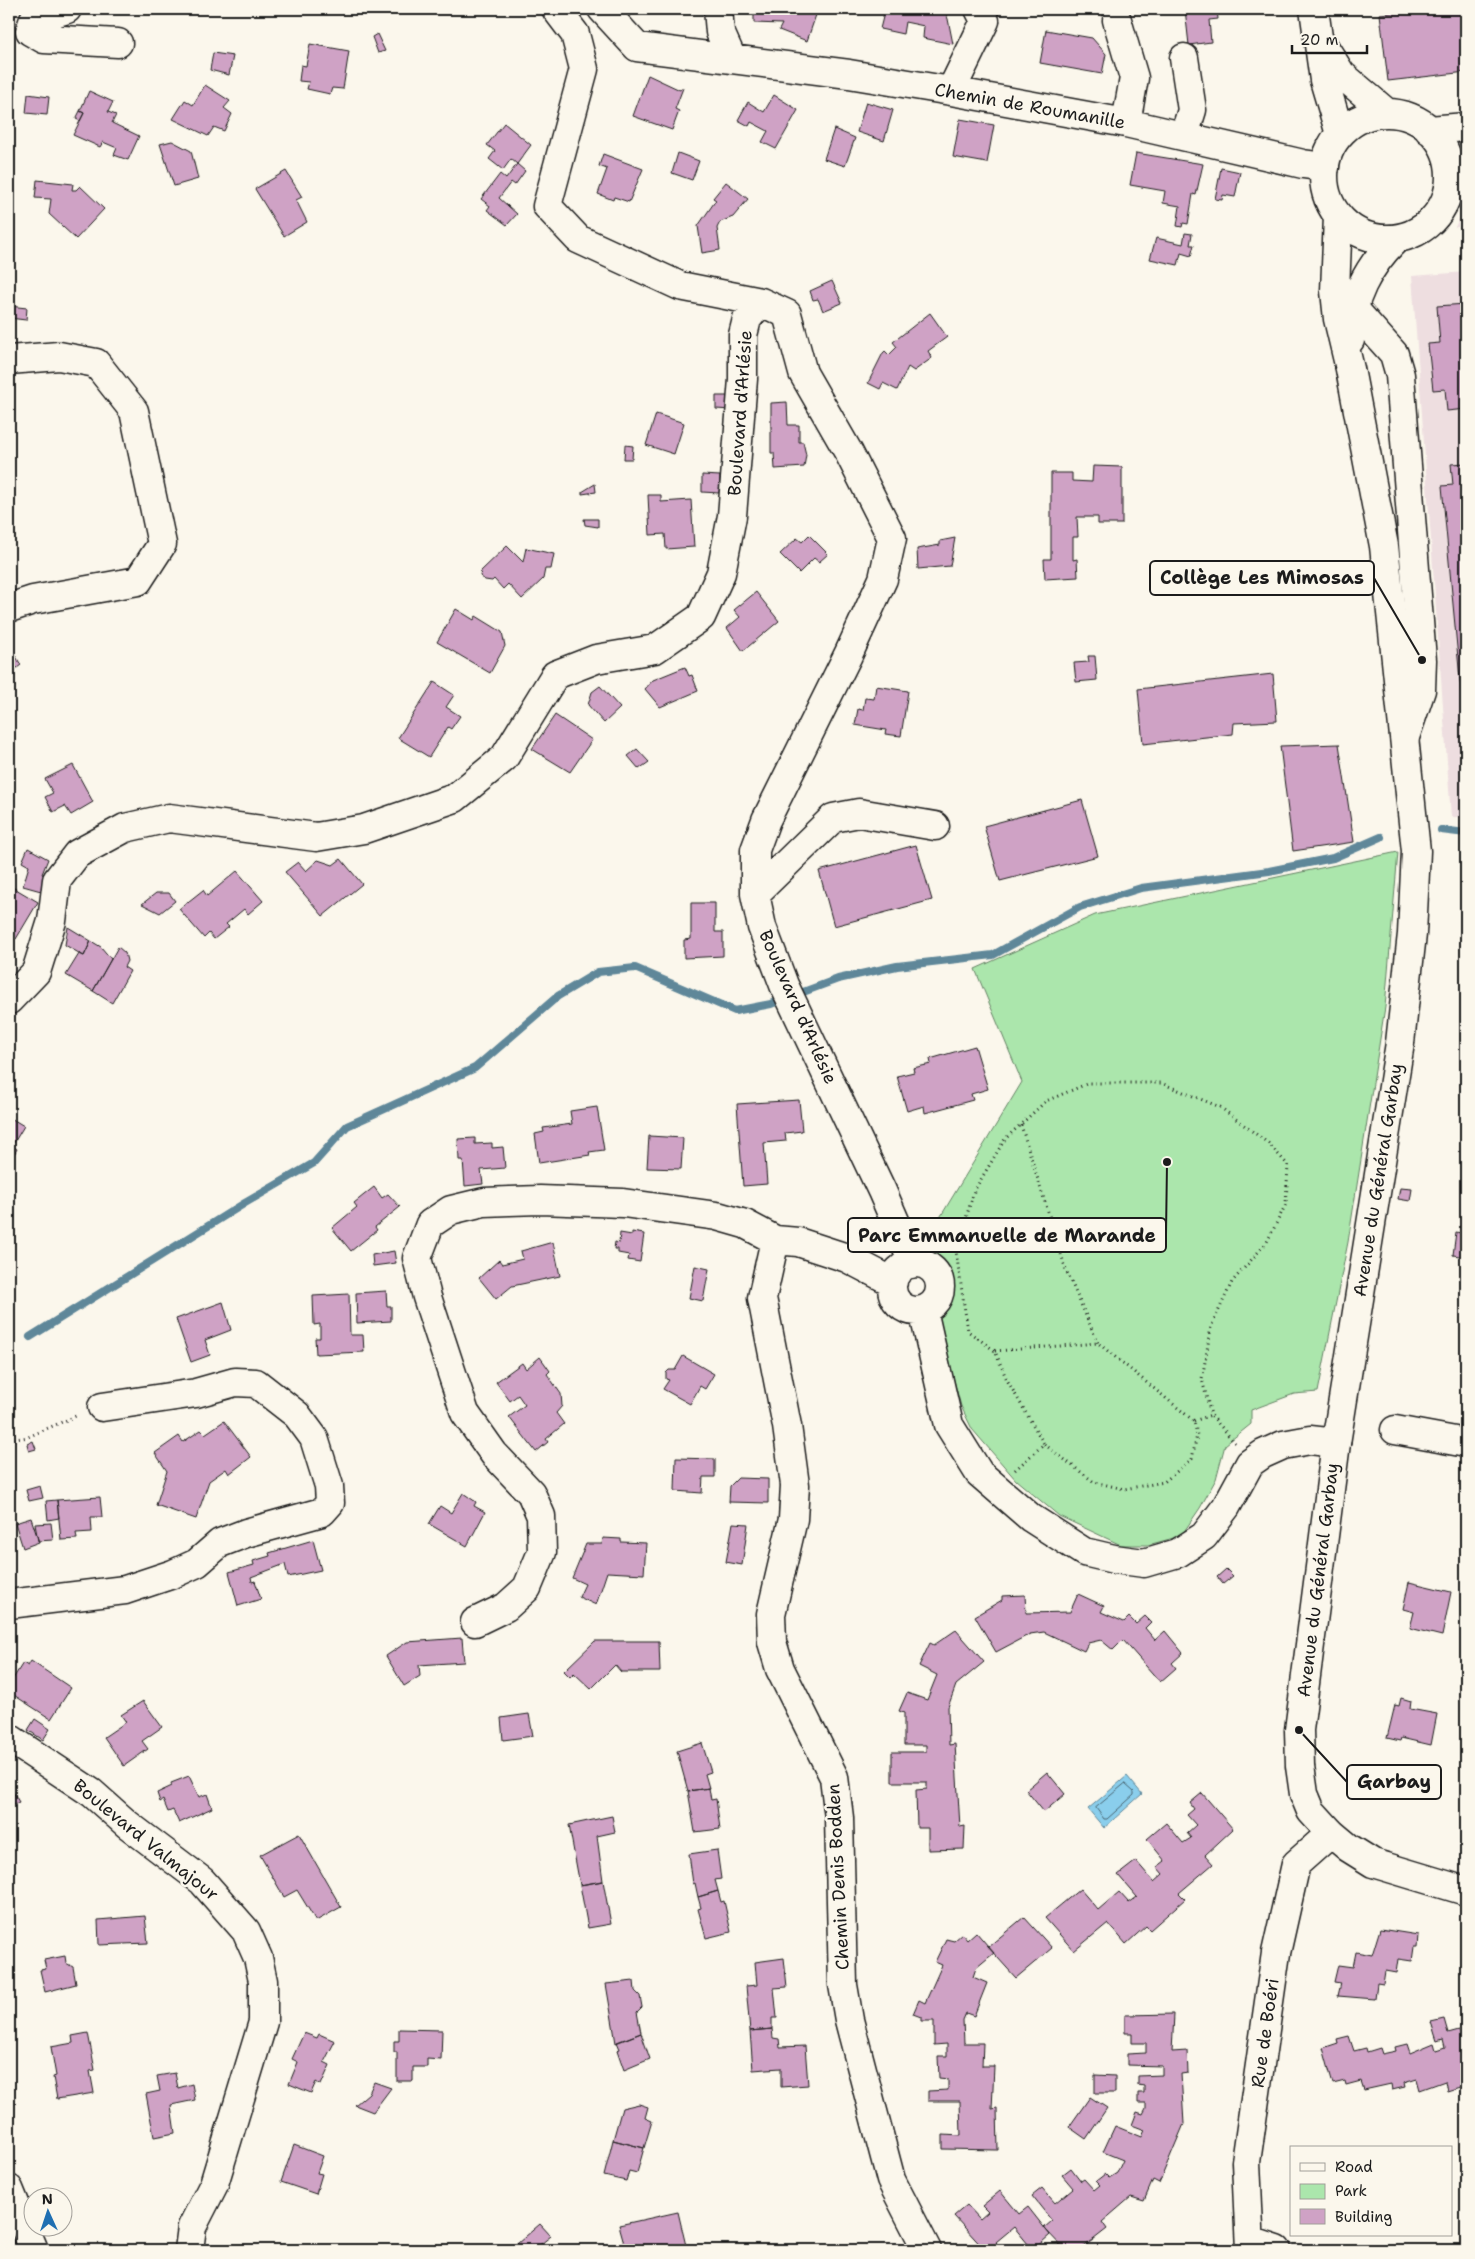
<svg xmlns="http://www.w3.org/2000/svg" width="1475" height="2259" viewBox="0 0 1475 2259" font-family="'Shantell Sans',sans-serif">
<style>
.built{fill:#eedee0}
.green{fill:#abe6ac;stroke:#648164}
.water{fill:#8aceec;stroke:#5e8799}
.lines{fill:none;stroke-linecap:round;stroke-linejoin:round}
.shore{stroke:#48636f;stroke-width:1}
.stream{stroke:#5e8799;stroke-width:8}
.building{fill:#cfa2c5;stroke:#1c1c1c}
.minor-casing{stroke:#1c1c1c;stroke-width:31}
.major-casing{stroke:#1c1c1c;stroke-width:31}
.path{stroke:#1c1c1c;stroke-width:3;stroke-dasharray:1 4;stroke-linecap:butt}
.minor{stroke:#fbf7ec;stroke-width:28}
.major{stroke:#fbf7ec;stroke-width:28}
.labels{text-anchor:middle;stroke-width:5;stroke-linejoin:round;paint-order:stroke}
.street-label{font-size:18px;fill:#1c1c1c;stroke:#fbf7ec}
.leader{fill:none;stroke:#1c1c1c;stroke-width:2}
.callout-dot{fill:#1c1c1c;stroke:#fbf7ec;stroke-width:2}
.callout{fill:#fbf7ec;stroke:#1c1c1c;stroke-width:2}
.callout-label{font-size:19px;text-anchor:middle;font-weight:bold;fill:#1c1c1c}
</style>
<rect width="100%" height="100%" fill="#fbf7ec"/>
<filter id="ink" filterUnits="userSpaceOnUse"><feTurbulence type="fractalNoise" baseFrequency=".02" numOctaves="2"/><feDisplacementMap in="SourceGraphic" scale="10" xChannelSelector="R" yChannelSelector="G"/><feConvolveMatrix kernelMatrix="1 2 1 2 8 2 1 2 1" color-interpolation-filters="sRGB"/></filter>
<g filter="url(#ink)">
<path class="built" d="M1466 205V227H1455Z
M1466 272V817H1451L1412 276Z"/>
<path class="green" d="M1398 852 1385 1007 1348 1242 1318 1392 1294 1394 1251 1410V1424L1225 1445 1216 1479 1200 1508 1181 1536 1148 1545H1121L1059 1516 1016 1480 972 1429 961 1406 945 1349 924 1244 1022 1082 975 969 1095 915Z"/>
<path class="water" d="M1127 1776 1142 1794 1104 1828 1088 1809Z"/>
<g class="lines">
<path class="shore" d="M1125 1784 1134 1792V1795L1107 1819H1104L1096 1808Z"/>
<path class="stream" d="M1441 830 1466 833
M30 1337 245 1203 314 1163 347 1126 475 1068 558 996 598 972 635 968 735 1011 771 1004 838 979 897 966 993 955 1080 907 1141 888 1269 871 1333 858 1381 837"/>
</g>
<path class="building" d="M754 9H818L807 41 779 30 782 24 754 23Z
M885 9H944L948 19 953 44 923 38 924 26 905 22 903 34 880 29Z
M1185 9H1217L1218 19 1209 20 1211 42 1189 45Z
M1424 9H1466V72L1388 81 1380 14Z
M1046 30 1092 38 1106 54 1102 74 1040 63Z
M377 34 385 51 378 53 372 37Z
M310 44 349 51 343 89 332 88 330 94 307 89 309 82 299 81 301 65 306 66Z
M213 53 233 56 229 75 210 70Z
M648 75 680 90 681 88H683L675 109 679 111 672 130 633 116Z
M205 85 230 101 224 108 232 114 224 131 214 127 208 136 173 119 185 100 193 105Z
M89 91 113 102 108 112 116 115 112 123 139 136 128 160 114 155 117 148 103 142 100 147 73 135 84 113 80 111Z
M28 94 49 97 47 115 26 113Z
M774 95 798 110 776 149 762 142 768 131 751 122 749 126 738 120 748 102 764 112Z
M866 102 893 110 884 141 857 132Z
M80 111 84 113 80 121 76 119Z
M960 119 994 125 987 163 953 157Z
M504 123 531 145 517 164 511 159 503 170 489 159 495 151 487 145Z
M834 129 855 138 845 166 824 159Z
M172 141 191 151 198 179 174 186 160 144Z
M678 153 699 161 692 180 672 173Z
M1136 153 1203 164 1196 195 1193 194 1188 224 1183 223 1182 227 1177 226 1180 206 1163 203 1165 191 1130 185Z
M603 154 643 169 629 202 614 197 613 200 598 194 607 169 599 166Z
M517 164 525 171 515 185 511 182 499 198 517 214 507 225 487 210 490 206 481 199 500 174 506 179Z
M1221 168 1240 172 1235 197 1223 195 1222 200 1215 199Z
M286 171 302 197 296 200 307 222 284 236 255 189Z
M37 180 73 184 72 190H76L80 186 104 209 76 239 49 214 51 199 35 198Z
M726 182 748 199 733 217 720 222 717 228 720 250 702 253 698 226 716 200 713 198Z
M1185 233 1192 234 1190 245H1194L1191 256 1181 253 1178 265 1150 259 1156 238 1183 244Z
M832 281 842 303 823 311 818 299 813 300 810 291Z
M1466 304V409L1447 411 1445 389 1433 390 1428 344 1440 343 1437 306Z
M9 306 27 308 26 320 9 318Z
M930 313 947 337 928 351 932 358 914 371 908 367 897 390 883 383 880 389 868 383 883 353 885 351 889 355 897 347 893 342Z
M716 396H732L731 410 716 409Z
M787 402 788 425H799V442H803L806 455 804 467 775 469 774 453H771V403Z
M656 414 684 423 674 454 646 445Z
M625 445 633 446 632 459H624Z
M1466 463V701H1462L1442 486 1453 485 1451 464Z
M1093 466 1122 467V524H1098V517H1077L1078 537H1073V560L1077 559 1078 577 1045 579 1044 559H1051V473H1072V481L1092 482Z
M702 475 720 476 719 493 702 492Z
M595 484 596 492 582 494V492Z
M648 495H661V502L691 500 694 547 666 549 665 534 650 535Z
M584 519H598V527L585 525Z
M809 535 828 554 819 562 814 558 799 573 780 554 797 538 802 542Z
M955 538 950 566 918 569 917 549 940 545V541Z
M507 546 523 562 526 548 554 554 551 569H545L543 579 522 599 508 584 503 589 494 579 492 581 485 580 480 576 481 571Z
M756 592 779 621 743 651 727 628 740 617 734 610Z
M456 609 474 620 476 616 502 632 505 646 490 673 437 642Z
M9 645 21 665 9 674Z
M1088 656H1095L1097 680 1076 682 1074 663 1089 662Z
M685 667 689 676 692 675 698 691 660 707 645 689 653 680Z
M1273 674 1277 721 1234 723 1233 734 1143 744 1138 689Z
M434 682 454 695 446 707 460 716 451 729 448 727 429 757 398 738Z
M600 686 620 708 604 723 588 705 592 692Z
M876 686 908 691 901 736 885 734 886 730 855 725 858 709 863 710 865 698 874 699Z
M555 715 592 740 570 772 532 749Z
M1339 744 1354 842 1293 851 1280 746Z
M637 749 649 762 639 769 628 756Z
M73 765 93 802 71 815 65 806 53 812 45 797 53 793 45 779Z
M1082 800 1098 856 1000 881 984 826Z
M916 845 932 900 834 926 819 871Z
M28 848 48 859 42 874 45 876 41 891 23 886 29 866 22 862Z
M341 859 362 884 323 916 285 872 298 862 306 871 318 860 333 865Z
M237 871 263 901 248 914 244 909 226 924 229 927 214 939 209 933 204 938 179 909 203 890 207 896Z
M9 885 38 902 16 939 9 934Z
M156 893H169L175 901 160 913 142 904Z
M691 903H715V932H723V956L684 958V940L691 939Z
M68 927 91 941 84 956 65 945Z
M91 941 101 947 111 959 93 991 66 975 79 954 84 956Z
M118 947 125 953 127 961 124 967 130 971 112 1003 93 991Z
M975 1046 988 1089 971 1094 973 1100 925 1113 924 1106 907 1111 897 1076 914 1072 913 1068 931 1064 930 1059Z
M799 1100 802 1131 785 1133 786 1141 764 1143 767 1184 743 1186 737 1104Z
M597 1107 604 1150 589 1152 590 1155 539 1163 535 1134 544 1132 543 1128 572 1124 570 1111Z
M9 1117 24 1126 9 1151Z
M649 1136 683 1138 681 1169 647 1168Z
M475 1138V1144L492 1143V1148L503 1147 505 1168 481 1170 483 1184 465 1186 463 1160H459L458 1139Z
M12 1146 17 1149 9 1163V1151Z
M374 1187 382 1198 388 1194 400 1207 375 1227 377 1230 351 1251 332 1228 357 1207 354 1203Z
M1400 1188 1412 1189 1410 1201 1398 1199Z
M632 1232 644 1234 640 1262 628 1260 629 1255 618 1253V1249H614L615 1242 619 1243 620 1233 632 1235Z
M1456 1232 1466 1234V1257L1453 1255Z
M553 1242 560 1276 512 1286 496 1299 479 1278 499 1260 502 1264 523 1259 521 1251Z
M394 1251 396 1263 373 1266 372 1255Z
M695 1266 709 1269 703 1301 689 1298Z
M1466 1271V1290H1464Z
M386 1291 387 1306H391V1321L357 1323 356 1293Z
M349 1294 350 1335H363L364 1352 316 1354 315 1338H320V1324L314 1325 313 1296Z
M223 1302 231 1330 205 1340 210 1355 191 1362 176 1319Z
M683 1356 714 1374 705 1389 700 1386 690 1404 663 1389 669 1380 666 1379V1373L669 1370H675Z
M540 1357 550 1371 547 1374 561 1394 562 1406 556 1413 564 1424 546 1439 548 1442 536 1452 509 1417 525 1405 518 1395 510 1401 496 1382 522 1363 526 1369Z
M224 1421 251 1457 229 1474 226 1469 209 1481 196 1519 156 1505 167 1471 155 1453 179 1436 183 1442 201 1430 205 1434Z
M33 1441 36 1449 29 1451 27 1444Z
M676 1458 715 1459V1477H703L702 1493 675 1491Z
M738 1478 768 1479V1503L729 1502 730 1486Z
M40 1486 43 1498 29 1501 26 1490Z
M463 1493 476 1502 474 1506 485 1512 467 1546 429 1524 440 1506 451 1513Z
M100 1497 102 1517H91L92 1532 76 1533 77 1539 61 1540 57 1500Z
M57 1500 59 1518 48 1520 46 1501Z
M31 1518 39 1542 23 1548 15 1523Z
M51 1523 53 1540 38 1541 35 1524Z
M733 1523 748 1524 742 1565 726 1562Z
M603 1538 621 1539V1542L646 1543 644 1574 607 1572 596 1605 579 1597 585 1584 572 1578 586 1544H602Z
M313 1540 321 1570 288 1577 285 1564 251 1577 252 1582 255 1581 261 1599 238 1606 229 1572 254 1565 253 1561 270 1556 269 1553Z
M1226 1569 1233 1576 1223 1584 1217 1577Z
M1409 1582 1451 1592 1442 1636 1410 1628 1414 1612 1403 1609Z
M1078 1594 1104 1606 1101 1612 1124 1622 1129 1617 1136 1624 1145 1616 1151 1622 1145 1628 1155 1640 1165 1631 1183 1653 1172 1663 1176 1668 1160 1682 1123 1640 1113 1650 1101 1640 1088 1643 1084 1651 1044 1632 1030 1634 996 1652 975 1616 1002 1600V1596L1025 1595 1026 1613 1070 1612Z
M956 1630 984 1662 956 1685 948 1707 949 1745 955 1744 960 1827 965 1826 964 1849 928 1850V1828H917L916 1790 927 1789V1782H892V1752H926V1745H904V1713L899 1711 907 1693 927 1700 937 1675 919 1666 930 1643 934 1645Z
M462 1638 464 1662 419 1665 420 1676 404 1686 386 1656 407 1642Z
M595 1641H659L660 1672H621L615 1665 591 1689 574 1673 570 1677 564 1671Z
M31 1661 71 1688 51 1719 9 1692V1685L23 1663 28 1666Z
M1401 1698 1411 1701 1410 1709 1437 1714 1431 1745 1401 1738 1400 1741 1387 1738 1395 1705 1399 1706Z
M143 1701 162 1727 142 1741 148 1749 124 1766 104 1737 126 1722 121 1715Z
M529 1714 533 1736 503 1740 501 1718Z
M35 1719 50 1729 43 1740 28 1730Z
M702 1743 711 1772 705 1774 709 1788 688 1791 677 1751Z
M1047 1772 1065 1794 1044 1812 1026 1790Z
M189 1776 199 1797 207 1794 212 1808 179 1823 173 1810 168 1812 163 1800 160 1802 157 1793 172 1786 171 1783Z
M9 1785 19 1802 9 1807Z
M709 1788 711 1800 716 1799 720 1829 695 1832 688 1791Z
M1202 1793 1233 1829 1205 1855 1213 1864 1179 1893 1185 1899 1150 1930 1146 1926 1126 1944 1108 1923 1074 1951 1045 1918 1080 1889 1098 1910 1119 1892 1129 1903 1137 1897 1118 1875 1136 1861 1154 1882 1163 1874 1157 1867 1165 1861 1147 1839 1166 1823 1183 1843 1191 1838 1187 1833 1196 1825 1187 1815 1194 1809 1190 1803Z
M612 1816 615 1832 597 1836 603 1881 580 1885 569 1825Z
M299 1834 341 1907 316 1921 297 1890 284 1897 260 1855Z
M717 1850 721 1879 715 1880 718 1891 698 1897 695 1883 693 1884 689 1854Z
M603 1881 611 1924 588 1928 580 1885Z
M718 1891 721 1902 724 1901 731 1932 706 1938 698 1909 701 1908 698 1897Z
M145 1916 148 1943 99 1945 98 1920Z
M1024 1917 1052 1948 1016 1978 988 1947Z
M1380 1929 1418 1935 1417 1947H1414L1412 1961 1398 1959 1396 1973 1385 1971 1383 1984 1377 1983 1375 1999 1338 1996 1341 1983 1334 1982 1338 1965 1353 1967 1356 1952 1372 1955Z
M976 1932 994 1953 976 1968 973 1977 987 1983 974 2016 966 2013 963 2020 964 2043H983L982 2066H994L992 2109 997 2108 998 2150 943 2149V2135L961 2136 960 2101H928V2091L948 2090V2079L939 2078 938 2056H947V2044L934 2045V2021H921V2017L913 2014 919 2000 925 2003 942 1965 935 1962 946 1939 954 1941 962 1934 967 1940Z
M65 1956 66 1963 73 1967 76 1984 45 1992 40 1970 46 1969 44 1960Z
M784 1958 787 1987 774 1988 777 2018H772V2029L750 2031 746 1986 757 1985 755 1962Z
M634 1981 635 1991 640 1996 642 2007 637 2012 641 2033 616 2043 606 1984Z
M1174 2014 1172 2052 1187 2051 1188 2073 1181 2074 1184 2124 1159 2183 1153 2180 1144 2201 1131 2197 1102 2222 1107 2229 1080 2250H1065L1044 2228 1052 2221 1032 2196 1042 2188 1055 2203 1073 2188 1062 2175 1071 2168 1081 2181 1084 2179 1094 2190 1100 2185 1096 2181 1105 2174 1109 2178 1117 2173 1123 2160 1103 2152 1115 2126 1142 2137 1145 2130 1132 2125 1137 2112 1143 2114 1146 2108V2103H1138V2093H1144V2086L1138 2085V2076L1162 2075V2066L1127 2065V2054L1146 2053V2043H1132V2033H1125V2015Z
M1444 2019 1448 2033 1459 2030 1461 2035 1466 2034V2077L1461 2078 1463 2086 1447 2091 1445 2081 1420 2090 1417 2079 1404 2083 1405 2087 1392 2090 1391 2084 1364 2090 1361 2081 1346 2085 1345 2081 1333 2084 1323 2048 1338 2043 1337 2039 1349 2036 1354 2051 1366 2048 1367 2052 1380 2048 1382 2054 1396 2051 1395 2047 1407 2044 1410 2053 1434 2043 1436 2050 1445 2047 1443 2039 1437 2041 1431 2022Z
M399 2029 442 2030 441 2060 427 2059V2067H413V2081H397V2052H394V2041H399Z
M772 2029 773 2038 779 2039 780 2047 805 2046 808 2085 781 2087V2068L753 2070 750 2031Z
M88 2033 95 2070 90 2071 94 2093 57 2099 53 2077 56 2076 51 2047 73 2043 72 2036Z
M304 2033 317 2038 319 2034 335 2041 324 2062 330 2065 321 2085 316 2082 311 2093 289 2084 298 2062 292 2059Z
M641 2033 650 2059 624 2070 617 2050 620 2049 617 2042Z
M175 2073 178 2088 192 2084 195 2100 171 2105 175 2133 154 2137 146 2094 160 2091 157 2076Z
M1095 2075 1115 2076V2093H1095Z
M374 2082 391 2088 373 2112 355 2105 369 2093Z
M1090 2097 1107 2108 1086 2139 1069 2127Z
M639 2104 648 2107 645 2118 652 2121 644 2148 613 2140 622 2108Z
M613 2140 644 2148 637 2173 629 2171 626 2181 604 2176Z
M294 2145 323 2156 317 2173 322 2174 316 2194 281 2182Z
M1000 2191 1019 2214 1028 2207 1050 2235 1033 2250 1014 2227 996 2242 997 2243 989 2250H985L954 2216 967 2205 980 2219 988 2212 982 2206Z
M678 2212 687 2250H626L619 2225Z
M540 2224 551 2236 536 2248 538 2250H510Z"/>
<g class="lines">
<g class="minor-casing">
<path id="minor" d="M67 9 34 19 30 31 44 39 118 43
M556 9 575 34 584 69 547 206 578 239 680 286 761 302 787 314 803 373 849 453 892 538 883 579 848 655 766 820 755 850V894L762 927 784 985 882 1191 908 1251 911 1264
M602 9 637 47 849 74 951 91 1126 123 1303 164 1325 167
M718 9 720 32 732 59
M1117 20 1134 78 1126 123
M951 91 985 21 979 9
M1184 136 1192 110 1184 58
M1354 309 1394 354 1400 375 1422 660 1421 690 1405 737
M9 360 59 356 96 363 134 411 162 544 138 581 33 600 9 608
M755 894 833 818 859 813 935 826
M9 1000 36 972 52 921 57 880 77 854 125 828 169 818 316 837 364 829 455 798 504 758 555 675 596 659 655 649 701 617 721 573 732 516 743 379V335L747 319 761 302
M775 1240 762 1298 787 1426 795 1485 793 1519 771 1614 772 1642 780 1669 834 1777 839 1818 843 1985 849 2020 891 2180 927 2250
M892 1287a24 24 0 1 1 48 0a24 24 0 1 1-48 0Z
M923 1310 949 1425 979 1473 1031 1518 1084 1552 1114 1559 1144 1563 1178 1553 1204 1536 1226 1507 1250 1463 1263 1454 1283 1445 1310 1440 1336 1443
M1395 1430 1466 1443
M9 1604 125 1590 173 1574 197 1563 220 1543 246 1533 322 1512 330 1503 329 1486 314 1438 297 1415 256 1383 235 1382 196 1393 102 1407
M475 1622 506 1607 527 1588 542 1552 541 1516 531 1493 494 1454 465 1413 427 1297 417 1258 430 1224 451 1210 484 1202 540 1200 623 1203 717 1216 745 1224 775 1240 798 1242 847 1258 893 1282
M9 1738 92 1793 127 1824 202 1881 246 1931 258 1958 263 1981V2022L214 2184 192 2227 189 2250
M9 2189 34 2250
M1250 2241 1277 2250
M1250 2250 1246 2162 1276 1953 1296 1864 1331 1833"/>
</g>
<g class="major-casing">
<path id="major" d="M1314 9 1324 80 1340 134
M1323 45 1341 74 1387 113
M1324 176a63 63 0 1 1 126 0a63 63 0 1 1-126 0Z
M1429 130 1466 127
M1338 216 1335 291 1338 319 1350 369 1384 546 1416 851 1412 934 1400 1043 1336 1443 1299 1730 1300 1766 1304 1794 1311 1811 1331 1833 1349 1848 1373 1863 1466 1891
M1350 340C1349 301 1369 265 1396 239"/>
</g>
<path class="path" d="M1021 1125 1066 1270 1098 1343
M995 1351 1098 1343 1194 1421 1197 1435 1192 1459 1164 1482 1124 1489 1094 1482 1044 1444
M1194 1421 1211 1415
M9 1440 28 1437 78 1415
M1015 1470 1044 1444 1007 1380 995 1351 968 1331 956 1252 974 1191 1005 1139 1046 1101 1089 1083H1161L1220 1107 1268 1143 1288 1165 1286 1204 1267 1242 1232 1282 1211 1327 1202 1379 1211 1415 1235 1443"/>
<use href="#minor" class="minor"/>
<use href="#major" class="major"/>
</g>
</g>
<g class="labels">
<g class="street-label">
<text transform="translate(1030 106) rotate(10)" y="6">Chemin de Roumanille</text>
<text transform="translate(740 413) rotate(-86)" y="6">Boulevard d'Arlésie</text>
<text transform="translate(798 1007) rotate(66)" y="6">Boulevard d'Arlésie</text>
<text transform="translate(1378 1180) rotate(-81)" y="6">Avenue du Général Garbay</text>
<text transform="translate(1318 1580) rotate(-83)" y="6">Avenue du Général Garbay</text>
<text transform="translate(146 1840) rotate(39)" y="6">Boulevard Valmajour</text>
<text transform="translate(838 1877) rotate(-93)" y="6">Chemin Denis Bodden</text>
<text transform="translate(1265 2033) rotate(-82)" y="6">Rue de Boéri</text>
</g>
</g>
<path class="leader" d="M1422 660L1374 578M1167 1162L1166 1235M1299 1730L1347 1782"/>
<g class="callout-dot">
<circle cx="1422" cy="660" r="5"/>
<circle cx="1167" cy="1162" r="5"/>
<circle cx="1299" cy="1730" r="5"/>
</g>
<g class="callout">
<rect x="1150" y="561" width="224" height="34" rx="5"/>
<rect x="848" y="1218" width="318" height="34" rx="5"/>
<rect x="1347" y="1765" width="94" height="34" rx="5"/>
</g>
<g class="callout-label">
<text x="1262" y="584">Collège Les Mimosas</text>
<text x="1007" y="1242">Parc Emmanuelle de Marande</text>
<text x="1394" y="1788">Garbay</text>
</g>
<rect width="1475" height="2259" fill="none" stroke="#fbf7ec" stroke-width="30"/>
<rect x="15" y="15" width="1445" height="2229" fill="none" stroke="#1c1c1c" stroke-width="2" filter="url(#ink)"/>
<rect x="1290" y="2146" width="162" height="90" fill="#fbf7ec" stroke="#a29f99"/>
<rect x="1300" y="2163" width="25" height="8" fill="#fbf7ec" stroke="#a29f99"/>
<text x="1335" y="2172" font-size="15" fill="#1c1c1c">Road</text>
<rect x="1300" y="2184" width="25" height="15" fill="#abe6ac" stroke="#a29f99"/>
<text x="1335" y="2196" font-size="15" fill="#1c1c1c">Park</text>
<rect x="1300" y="2209" width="25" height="15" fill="#cfa2c5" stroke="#a29f99"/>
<text x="1335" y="2222" font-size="15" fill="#1c1c1c">Building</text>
<g transform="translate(48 2212) rotate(357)"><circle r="24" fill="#fbf7ec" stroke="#a29f99"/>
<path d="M0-4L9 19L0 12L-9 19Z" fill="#1f6fb2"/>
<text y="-8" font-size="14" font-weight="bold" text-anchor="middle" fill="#1c1c1c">N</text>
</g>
<path d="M1292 45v8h75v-8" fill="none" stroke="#1c1c1c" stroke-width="2.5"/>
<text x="1300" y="45" font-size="15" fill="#1c1c1c" stroke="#fbf7ec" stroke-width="4" paint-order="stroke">20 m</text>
</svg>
